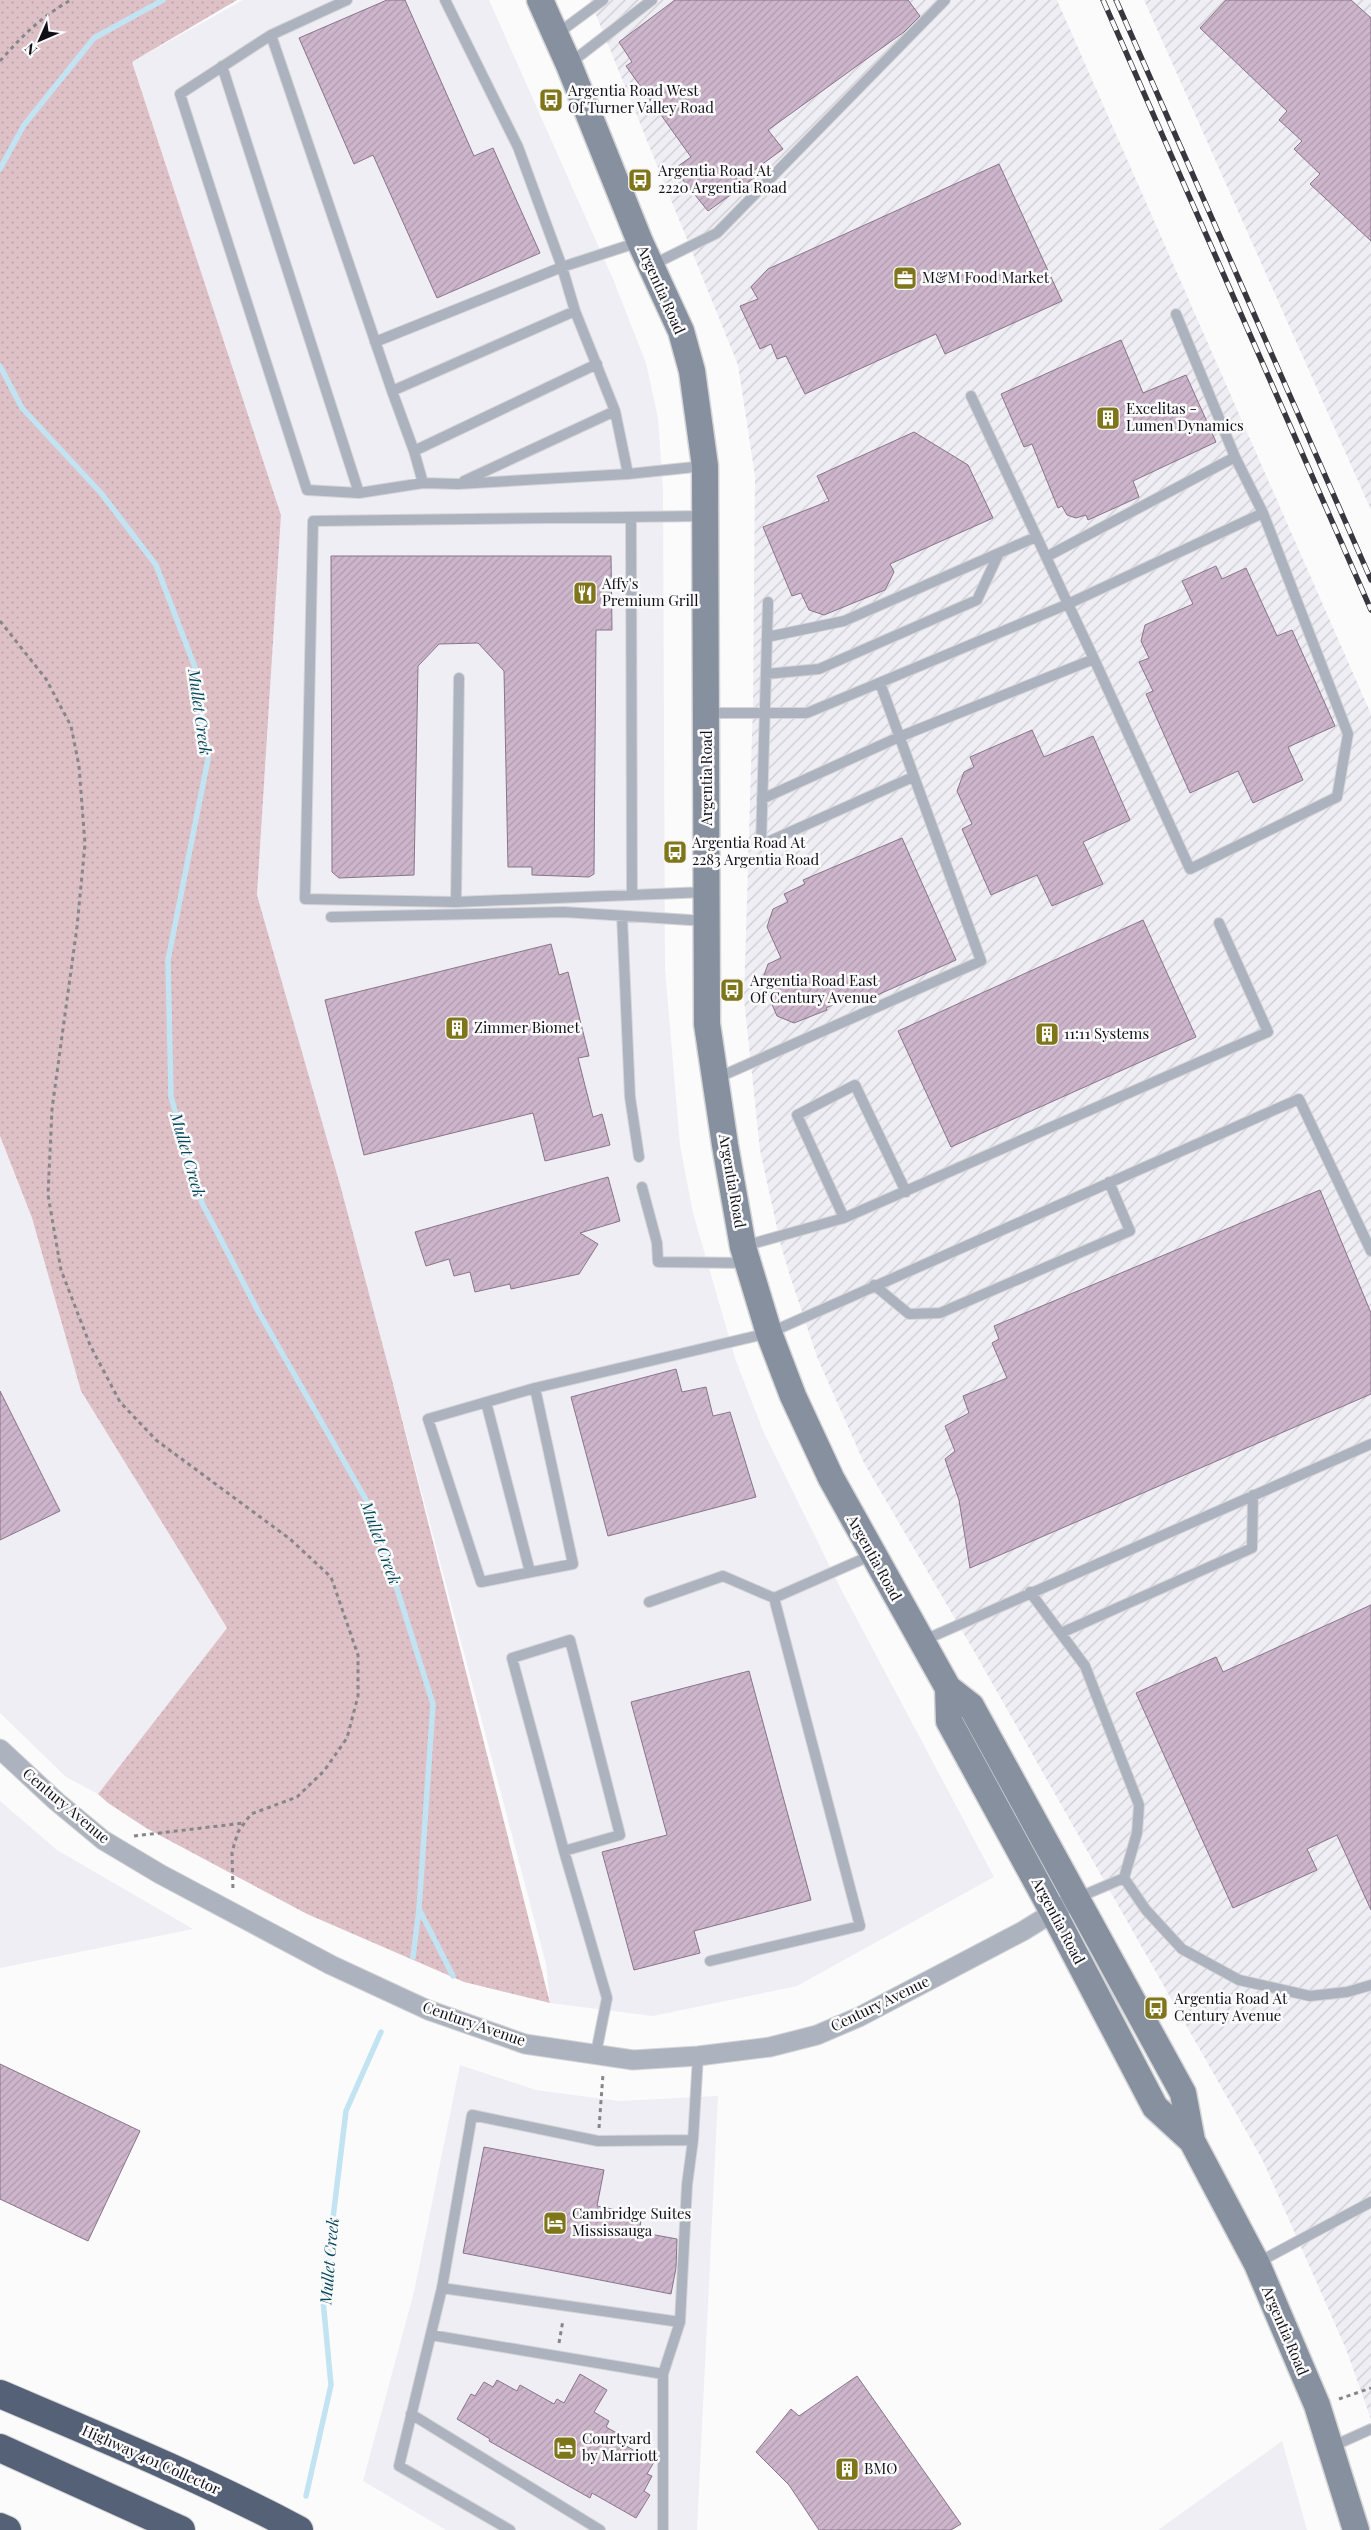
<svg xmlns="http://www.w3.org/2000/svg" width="1371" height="2530" viewBox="0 0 1371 2530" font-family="'Playfair Display',serif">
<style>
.built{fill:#efeef5}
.industrial{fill:url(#industrial-furrows)}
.park{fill:url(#park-dots)}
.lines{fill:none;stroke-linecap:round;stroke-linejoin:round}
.stream{stroke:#c2e3f2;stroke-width:5.5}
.building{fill:url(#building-hatch);stroke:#897488}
.lane-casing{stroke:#d5d5d7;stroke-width:12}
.street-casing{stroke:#d5d5d7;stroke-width:21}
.secondary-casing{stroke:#d5d5d7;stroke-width:29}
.highway-casing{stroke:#d5d5d7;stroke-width:30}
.path{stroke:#87868a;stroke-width:3;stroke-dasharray:4 4;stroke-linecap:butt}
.lane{stroke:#acb3be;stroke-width:10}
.street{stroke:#acb3be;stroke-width:19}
.secondary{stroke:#86909f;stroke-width:26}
.highway{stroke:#546177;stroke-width:28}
.rail-casing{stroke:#38363e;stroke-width:5.5}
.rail{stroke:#fbfbfb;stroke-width:4;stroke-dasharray:11;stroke-linecap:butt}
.labels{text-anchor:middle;stroke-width:5;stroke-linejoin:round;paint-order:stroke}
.poi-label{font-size:15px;fill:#100e17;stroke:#fbfbfb;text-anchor:start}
.street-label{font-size:15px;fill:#100e17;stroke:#fbfbfb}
.water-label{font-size:16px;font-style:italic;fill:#01465c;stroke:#fbfbfb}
</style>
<defs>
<pattern id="industrial-furrows" width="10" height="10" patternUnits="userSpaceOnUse" patternTransform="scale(1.25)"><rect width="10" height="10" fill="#efeef5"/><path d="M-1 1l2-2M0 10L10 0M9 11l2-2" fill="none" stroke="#cccbd1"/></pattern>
<pattern id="park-dots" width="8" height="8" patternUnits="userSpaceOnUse" patternTransform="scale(1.25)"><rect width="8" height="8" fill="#dec1c7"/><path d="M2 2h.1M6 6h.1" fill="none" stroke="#bda5aa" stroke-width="1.8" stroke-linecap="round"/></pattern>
<pattern id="building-hatch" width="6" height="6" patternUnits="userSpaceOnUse" patternTransform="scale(1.25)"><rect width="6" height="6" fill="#cdb6cb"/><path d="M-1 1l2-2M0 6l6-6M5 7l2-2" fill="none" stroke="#af9bae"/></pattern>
</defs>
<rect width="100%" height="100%" fill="#fbfbfb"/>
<path class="built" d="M243 0H489L613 279 646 363 658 418 663 491 665 969 680 1145 693 1213 736 1361 764 1433 843 1593 994 1877 797 1986 653 2016 550 2003 546 1964 392 1380 341 1188 257 895 281 515 132 62Z
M0 1136 32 1218 81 1391 227 1628 98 1794 66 1777 0 1713Z
M0 1801 57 1850 193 1929 0 1968Z
M460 2065 536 2090 619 2101 718 2096 697 2530H446L363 2481 414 2292Z
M1282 2441 1307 2530H1158Z"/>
<path class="industrial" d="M590 0H1057L1371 714V2419L1346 2349 1262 2159 975 1653 864 1463 817 1357 791 1279 781 1246 760 1150 744 999 753 702 755 476 738 365Z
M1144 0H1371V510L1165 47Z"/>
<path class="park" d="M0 0H237L132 62 281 515 257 895 341 1188 392 1380 550 2003 464 1982 307 1914 146 1828 108 1803 98 1794 227 1628 81 1391 32 1218 0 1136Z"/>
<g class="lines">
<path class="stream" d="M0 169 24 125 94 38 163 0
M0 366 22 408 101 493 156 565 196 670 208 759 168 960 171 1097 202 1203 258 1311 373 1512 433 1704 419 1909 413 1957
M419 1909 453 1976
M306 2496 331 2385 323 2300 346 2111 381 2032"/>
</g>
<path class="building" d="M387 0H405L474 156 493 148 540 253 437 298 373 155 354 164 299 38Z
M675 0H908L920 16 904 32 768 130 783 149 753 171 757 176 708 211 674 169 691 157 626 66 632 62 619 42Z
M1226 0H1351L1371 18V241L1310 184 1320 174 1294 149 1302 141 1279 120 1287 111 1200 28Z
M999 164 1062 301 945 354 936 334 805 394 786 356 777 359 771 344 760 349 740 306 758 299 751 287 768 269Z
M1121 340 1143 393 1186 375 1216 442 1133 481 1139 497 1088 520 1086 515 1076 518 1067 515 1062 506 1058 508 1032 444 1024 447 1001 394Z
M914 432 968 465 993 518 890 564 894 572 885 590 824 615 809 610 801 593 792 596 763 527 829 501 817 476Z
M331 556H611L612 630H596L594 874 589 877 532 875V867H508L504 671 478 643 439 644 418 666 414 875 339 878 332 872Z
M1216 566 1222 579 1246 568 1277 636 1292 630 1335 726 1288 747 1303 780 1253 803 1238 771 1190 793 1146 694 1153 691 1139 662 1149 658 1141 641 1145 625 1193 604 1182 581Z
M1032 730 1044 757 1093 736 1130 820 1083 842 1103 884 1052 906 1037 875 991 895 962 829 972 824 957 791 964 772 974 767 970 757Z
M902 838 956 960 857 1004 854 995 826 1008 827 1010 794 1023 777 1016 762 981 768 964 781 958 767 927 773 909 788 902 784 894 805 884 803 880Z
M1143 920 1196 1037 951 1147 898 1031Z
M551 944 559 975 568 972 589 1056 578 1058 593 1117 602 1114 610 1145 545 1161 533 1113 364 1155 325 1000Z
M608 1177 620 1221 580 1233 598 1244 579 1274 511 1289 510 1284 475 1292 470 1272 454 1276 449 1259 426 1266 415 1232Z
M1320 1190 1371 1313V1394L970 1568 959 1500 945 1459 955 1451 945 1426 969 1413 963 1396 1007 1378 992 1343 999 1339 994 1326Z
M676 1369 682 1392 706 1387 713 1416 730 1412 756 1497 608 1536 571 1397Z
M0 1391 60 1511 0 1540Z
M1371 1605V1910L1337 1835 1307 1849 1317 1870 1233 1908 1136 1693 1216 1657 1223 1672Z
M749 1671 811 1900 694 1931 700 1953 634 1970 602 1852 667 1835 631 1702Z
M0 2064 140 2131 88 2241 0 2199Z
M484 2147 604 2170 597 2206 642 2215 639 2232 677 2239 676 2268 671 2294 463 2253Z
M580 2374 607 2390 594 2412 609 2421 606 2427 624 2437 621 2443 654 2462 647 2474 652 2476 644 2491 650 2495 636 2518 592 2493 590 2498 489 2441 490 2439 457 2419 471 2394 475 2396 484 2382 493 2387 497 2380 517 2391 520 2385 554 2404 557 2399 564 2403Z
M857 2376 961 2524 951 2530H819L789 2485 756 2452 791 2409 799 2416Z"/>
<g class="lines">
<g class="lane-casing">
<path id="lane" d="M347 0 271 35 180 94 307 490 359 493 423 483 458 484 628 474 704 466
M445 0 518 147 562 267 575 311 615 411 628 474
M557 34 603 0
M271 35 392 391 414 451 423 483
M569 64 652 0
M222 66 359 493
M652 265 717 233 945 0
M1176 314 1235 457
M375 342 562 267 639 242
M392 391 575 311
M414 451 597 364
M464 481 615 411
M705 516 313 521 305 899 456 902 706 892
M631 517 632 895
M768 602 761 845 913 777
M767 637 844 621 999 553
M1094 659 1190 869 1337 797 1348 734 1263 513
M766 674 819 669 977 600 999 553 1036 537
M707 713H807L1068 604 971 396
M762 799 899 737 1094 659 1068 604 1263 513 1235 457 1046 557
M456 902 459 678
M622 916 630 1097 639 1157
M331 917 564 912 706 921
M717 1078 981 961 880 683
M642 1187 657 1243 658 1262 748 1263
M844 1218 797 1115 855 1085 906 1192
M744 1246 844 1218 1268 1032 1219 923
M874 1285 909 1314 940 1313 1130 1231 1109 1182
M535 1388 573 1564 481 1582 428 1419 535 1388 769 1333 1299 1099 1371 1251
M486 1402 530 1572
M1030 1592 1085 1666 1139 1805 1137 1833 1124 1878 1146 1910 1182 1949 1239 1980 1310 1996 1347 1992 1371 1985
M649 1602 723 1576 774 1598 872 1555
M1061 1633 1252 1548 1253 1495
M570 1640 620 1835 564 1851 512 1658Z
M922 1641 1371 1444
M564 1851 607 1998 596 2053
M1077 1898 1124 1878
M710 1961 860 1926 774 1598
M1257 2263 1371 2202
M442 2288 680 2322
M431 2335 663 2374
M411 2414 600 2530
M1331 2447 1371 2429
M510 2530 399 2466 442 2288 472 2115 598 2141 693 2140
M663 2530V2374L680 2322 687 2185 693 2140 698 2056"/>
</g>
<g class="street-casing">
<path id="street" d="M0 1749 56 1801 103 1840 160 1874 331 1965 428 2010 525 2044 633 2060 698 2056 770 2047 817 2035 859 2017 1023 1931 1075 1899"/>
</g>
<g class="secondary-casing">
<path id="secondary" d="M540 0 569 65 640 242 681 331 692 371 705 466 707 1024 725 1145 743 1247 769 1333 793 1396 831 1478 948 1688 971 1706 1183 2093 1192 2141 1257 2264 1317 2405 1356 2530
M948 1688 949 1721 1053 1912 1155 2107 1192 2141"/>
</g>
<g class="highway-casing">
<path id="highway" d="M0 2394C101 2437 203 2479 299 2530
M0 2448 181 2530
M0 2527 7 2530"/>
</g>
<path class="path" d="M0 61C22 36 42 16 71 0
M0 621 46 679 71 726 79 766 85 844 77 927 52 1109 48 1195 61 1270 90 1345 120 1402 156 1440 290 1539 331 1577 358 1655V1696L347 1738 324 1771 297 1797 251 1814 238 1832 232 1852 233 1891
M134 1836 244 1823
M599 2128 603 2074
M559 2343 563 2320
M1339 2399 1371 2388"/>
<use href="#lane" class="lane"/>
<use href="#street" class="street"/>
<use href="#secondary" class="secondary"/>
<use href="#highway" class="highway"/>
<g class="rail-casing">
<path id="rail" d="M1103 0 1371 610
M1116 0 1371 580"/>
</g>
<use href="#rail" class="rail"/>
</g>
<defs>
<g id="bus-square" transform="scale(1.25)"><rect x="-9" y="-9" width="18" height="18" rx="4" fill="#7f761b" stroke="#fbfbfb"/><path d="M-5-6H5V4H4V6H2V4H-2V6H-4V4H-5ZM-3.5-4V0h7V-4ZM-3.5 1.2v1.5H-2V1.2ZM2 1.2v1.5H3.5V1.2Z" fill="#fff"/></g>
<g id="office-square" transform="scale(1.25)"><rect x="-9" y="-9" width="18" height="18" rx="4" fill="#7f761b" stroke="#fbfbfb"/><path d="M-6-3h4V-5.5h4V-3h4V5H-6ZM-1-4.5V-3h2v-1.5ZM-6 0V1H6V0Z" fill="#fff"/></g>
<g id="building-square" transform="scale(1.25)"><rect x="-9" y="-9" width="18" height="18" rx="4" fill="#7f761b" stroke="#fbfbfb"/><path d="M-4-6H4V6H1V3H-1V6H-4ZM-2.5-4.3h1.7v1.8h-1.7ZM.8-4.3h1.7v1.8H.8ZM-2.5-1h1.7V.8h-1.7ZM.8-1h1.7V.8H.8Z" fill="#fff"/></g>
<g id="restaurant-square" transform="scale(1.25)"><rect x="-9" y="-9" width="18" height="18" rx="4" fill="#7f761b" stroke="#fbfbfb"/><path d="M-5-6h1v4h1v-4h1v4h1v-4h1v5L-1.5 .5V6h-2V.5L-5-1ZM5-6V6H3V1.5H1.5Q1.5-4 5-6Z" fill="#fff"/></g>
<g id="hotel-square" transform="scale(1.25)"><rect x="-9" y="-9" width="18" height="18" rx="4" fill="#7f761b" stroke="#fbfbfb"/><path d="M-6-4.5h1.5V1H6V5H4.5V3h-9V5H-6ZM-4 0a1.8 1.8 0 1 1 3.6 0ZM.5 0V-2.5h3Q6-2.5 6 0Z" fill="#fff"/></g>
</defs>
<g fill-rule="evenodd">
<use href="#bus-square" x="551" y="100"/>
<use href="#bus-square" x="640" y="180"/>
<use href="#office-square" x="905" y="278"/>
<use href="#building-square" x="1108" y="418"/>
<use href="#restaurant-square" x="585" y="593"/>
<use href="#bus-square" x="675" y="852"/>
<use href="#bus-square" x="732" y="990"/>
<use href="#building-square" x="457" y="1028"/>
<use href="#building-square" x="1047" y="1034"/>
<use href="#bus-square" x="1156" y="2008"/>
<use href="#hotel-square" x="555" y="2223"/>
<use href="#hotel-square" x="565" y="2448"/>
<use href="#building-square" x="847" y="2469"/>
</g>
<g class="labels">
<g class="poi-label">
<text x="568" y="96">Argentia Road West<tspan x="568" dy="17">Of Turner Valley Road</tspan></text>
<text x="658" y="176">Argentia Road At<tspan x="658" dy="17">2220 Argentia Road</tspan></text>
<text x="922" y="283">M&amp;M Food Market</text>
<text x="1126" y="414">Excelitas -<tspan x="1126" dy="17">Lumen Dynamics</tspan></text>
<text x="602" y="589">Affy's<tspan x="602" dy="17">Premium Grill</tspan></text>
<text x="692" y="848">Argentia Road At<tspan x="692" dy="17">2283 Argentia Road</tspan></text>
<text x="750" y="986">Argentia Road East<tspan x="750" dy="17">Of Century Avenue</tspan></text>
<text x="474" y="1033">Zimmer Biomet</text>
<text x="1064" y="1039">11:11 Systems</text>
<text x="1174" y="2004">Argentia Road At<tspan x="1174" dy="17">Century Avenue</tspan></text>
<text x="572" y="2219">Cambridge Suites<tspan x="572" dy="17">Mississauga</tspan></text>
<text x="582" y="2444">Courtyard<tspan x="582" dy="17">by Marriott</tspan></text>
<text x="864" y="2474">BMO</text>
</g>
<g class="street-label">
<text transform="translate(661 290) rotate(66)" y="5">Argentia Road</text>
<text transform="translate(707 778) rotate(-90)" y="5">Argentia Road</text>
<text transform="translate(732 1181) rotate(80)" y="5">Argentia Road</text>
<text transform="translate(874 1558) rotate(61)" y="5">Argentia Road</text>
<text transform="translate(66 1806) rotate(40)" y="5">Century Avenue</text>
<text transform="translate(1058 1921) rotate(62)" y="5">Argentia Road</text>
<text transform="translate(880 2004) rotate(-26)" y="5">Century Avenue</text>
<text transform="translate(474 2024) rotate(19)" y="5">Century Avenue</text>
<text transform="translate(1285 2331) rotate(67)" y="5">Argentia Road</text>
<text transform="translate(151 2460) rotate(24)" y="5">Highway 401 Collector</text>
</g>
<g class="water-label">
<text transform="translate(200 712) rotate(82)" y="6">Mullet Creek</text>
<text transform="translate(188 1155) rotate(74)" y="6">Mullet Creek</text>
<text transform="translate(381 1543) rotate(70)" y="6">Mullet Creek</text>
<text transform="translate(329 2261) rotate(-85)" y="6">Mullet Creek</text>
</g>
</g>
<g transform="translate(40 40) rotate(225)" stroke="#fbfbfb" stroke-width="4" paint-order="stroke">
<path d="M0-4L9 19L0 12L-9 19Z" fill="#100e17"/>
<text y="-8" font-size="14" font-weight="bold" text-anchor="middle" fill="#100e17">N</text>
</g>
</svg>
